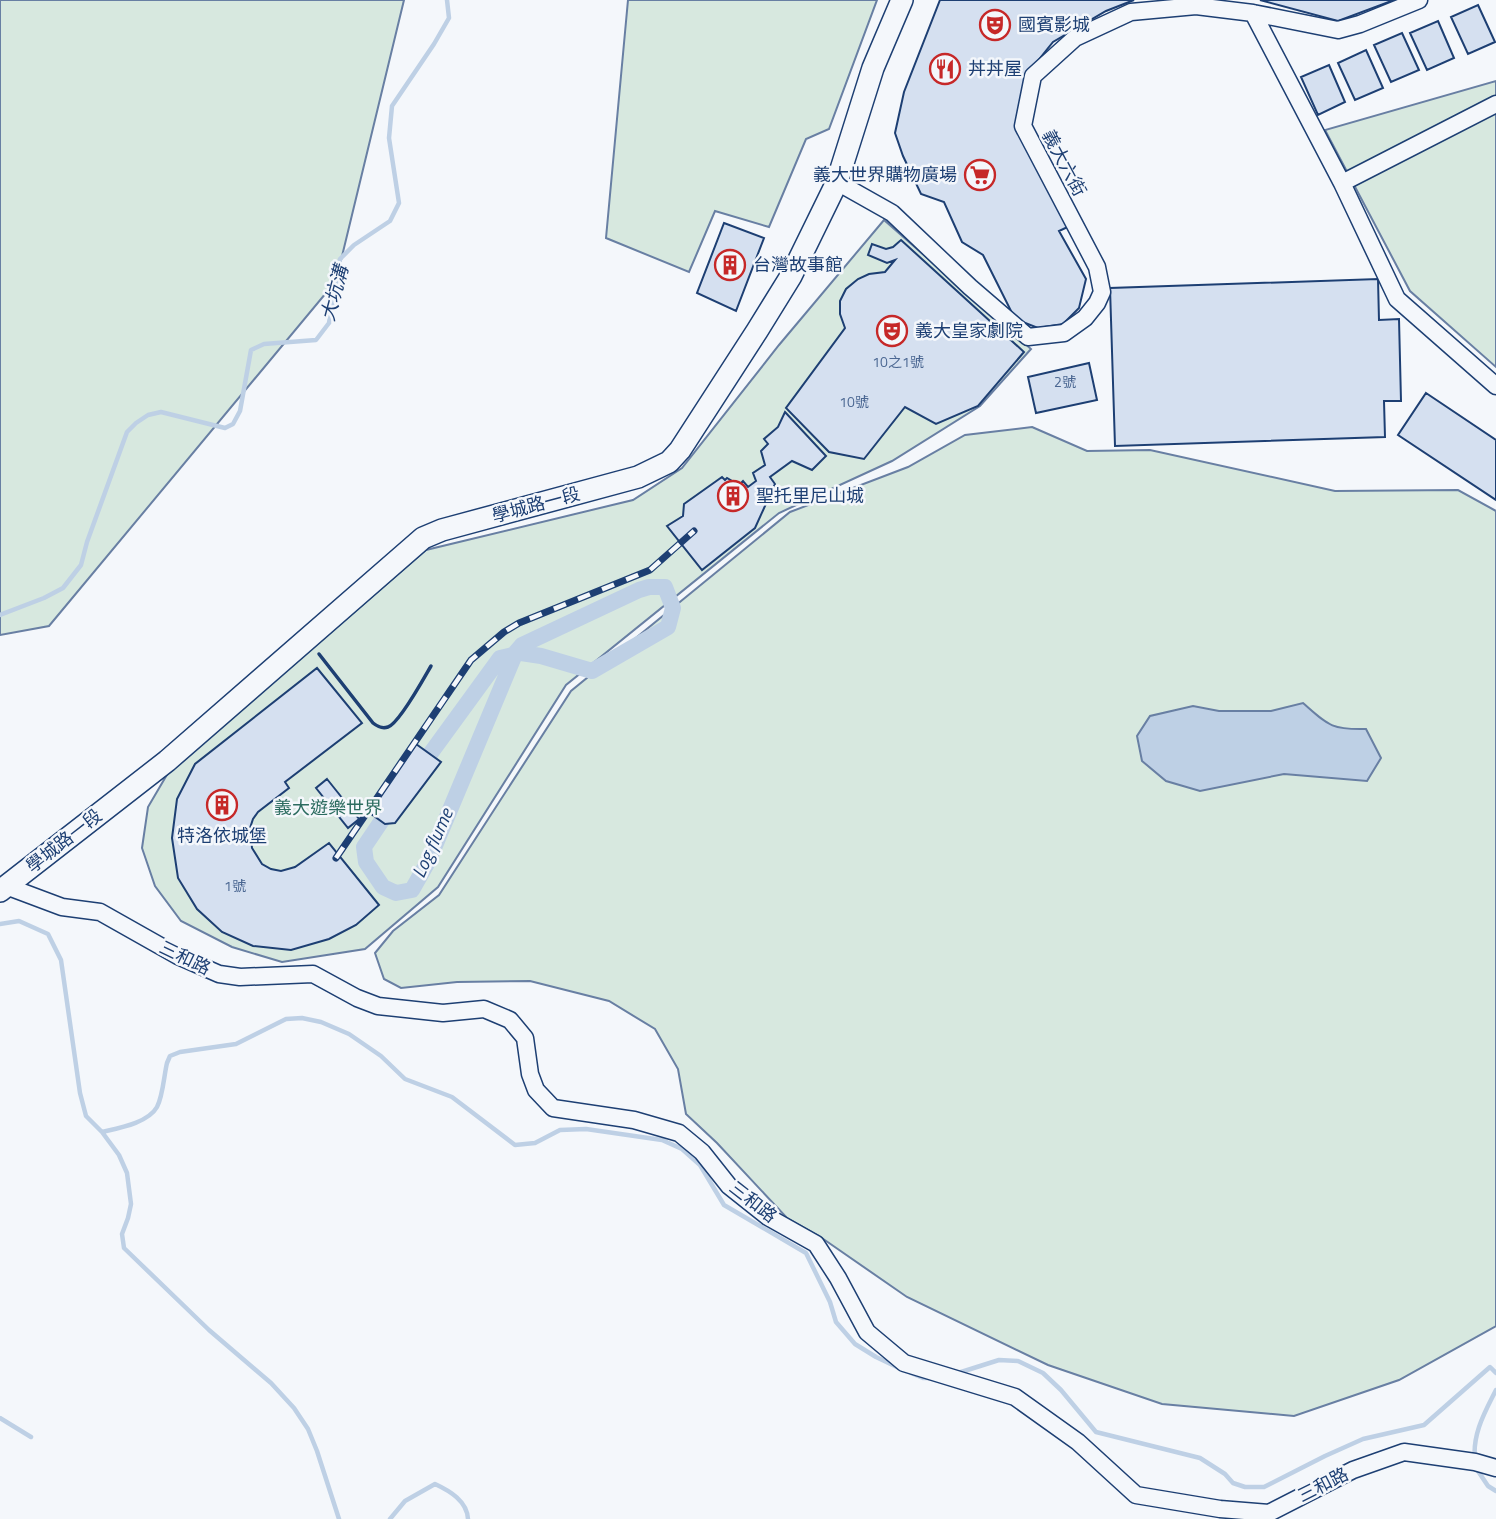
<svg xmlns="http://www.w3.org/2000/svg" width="1496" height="1519" viewBox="0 0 1496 1519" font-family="'Titillium Web','Noto Sans TC',sans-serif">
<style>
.green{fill:#d7e8df;stroke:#687fa3;stroke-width:2}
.water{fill:#bed0e5;stroke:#687fa3;stroke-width:2}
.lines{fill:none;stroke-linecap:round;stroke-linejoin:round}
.stream{stroke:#bed0e5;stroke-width:4.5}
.canal{stroke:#bed0e5;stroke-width:16}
.building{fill:#d5e0f0;stroke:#1d3f73;stroke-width:2}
.minor-casing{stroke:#1d3f73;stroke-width:19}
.major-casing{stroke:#1d3f73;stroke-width:24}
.minor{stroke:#f4f7fb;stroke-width:16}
.major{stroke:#f4f7fb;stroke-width:21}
.rail-casing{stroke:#1d3f73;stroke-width:7}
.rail{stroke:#f4f7fb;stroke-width:4.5;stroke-dasharray:13;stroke-linecap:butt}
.wall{stroke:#1d3f73;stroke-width:3.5}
.labels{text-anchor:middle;stroke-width:5;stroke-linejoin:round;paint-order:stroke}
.number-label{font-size:14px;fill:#4b6792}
.poi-label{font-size:18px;fill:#1d3f73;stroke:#f4f7fb;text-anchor:start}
.street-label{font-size:18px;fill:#1d3f73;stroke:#f4f7fb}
.park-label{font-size:18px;fill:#2c6c60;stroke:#f4f7fb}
.water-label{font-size:19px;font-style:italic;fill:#1d3f73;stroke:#f4f7fb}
</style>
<rect width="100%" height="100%" fill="#f4f7fb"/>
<path class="green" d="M0 0H404L336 281 49 626 0 635Z
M628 0H877L829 129 806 139 769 227 715 211 689 272 606 238Z
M1496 81V367L1410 291 1325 130Z
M884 220 1031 349 980 406 892 461 779 513 566 685 438 887 365 949 282 962 232 947 181 921 155 886 142 848 148 807 168 773 426 550 633 500 682 468 779 345Z
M1032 427 1087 451 1150 450 1335 491 1458 490 1496 511V1326L1399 1380 1294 1416 1162 1404 1048 1365 907 1297 819 1236 787 1218 717 1143 686 1114 678 1069 655 1029 609 1001 530 981 457 982 401 988 384 979 375 953 393 931 439 895 571 691 790 512 908 467 965 435Z"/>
<path class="water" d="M1303 703C1328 725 1331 730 1366 729L1381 758 1367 781 1284 774 1200 791 1166 781 1142 761 1137 736 1150 716 1193 706 1219 711H1271Z"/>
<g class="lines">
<path class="stream" d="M0 615 44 598 63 588 81 565 87 542 127 432 136 423 148 415 161 412 225 428 233 424 240 411 251 350 264 344 316 340 329 323 340 259 354 245 390 221 399 203 389 138 392 106 434 44 449 18 447 0
M0 924 19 921 48 934 61 960 80 1093 86 1116 102 1132 119 1155 127 1173 131 1204 128 1218 122 1234 124 1248 209 1330 271 1383 294 1408 308 1429 317 1451 339 1519
M102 1132C119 1128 148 1123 157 1107 163 1096 164 1075 167 1063L170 1056 180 1052 236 1044 286 1019 302 1018 321 1022 349 1034 381 1056 405 1079 452 1097 515 1145 535 1143 560 1130 586 1129 662 1140 682 1149 700 1165 724 1205 806 1253 830 1302 836 1322 855 1344 876 1357 899 1368
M911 1373 923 1378H932
M958 1373 999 1360 1018 1361 1043 1373 1061 1390 1096 1432 1200 1458 1225 1474 1233 1483 1245 1487H1264L1325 1456 1363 1439 1424 1425 1490 1367 1496 1373
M0 1418 31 1437
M1475 1460C1472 1434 1485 1412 1496 1390
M1476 1468 1488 1486 1496 1491
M390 1519 405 1501 435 1484C450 1491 467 1501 468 1519"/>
<path class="canal" d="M417 772 500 658 521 653
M393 804 364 847 366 862 383 887 396 893 412 890 429 860 516 652 522 645 639 590 649 587H665L673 608 668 627 592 671 541 656 521 653"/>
</g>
<path class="building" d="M940 0H1134L1106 11 1053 42 1025 77 1020 112 1072 225 1059 231 1086 279 1079 308 1063 324 1038 328 1015 319 983 255 962 242 944 202 921 194 903 156 895 133 904 92Z
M1260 0H1394L1338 21Z
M1478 5 1495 42 1468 54 1451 17Z
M1438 21 1454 58 1427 70 1410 33Z
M1402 33 1419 70 1391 82 1374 45Z
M1366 50 1383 88 1355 100 1338 63Z
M1329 65 1345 102 1318 115 1301 77Z
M724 223 764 238 736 311 697 293Z
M901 240 1024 352 978 406 936 424 905 407 864 459 829 452 786 408 845 328 840 314V301L846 289 858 279 869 274 885 272 895 260 887 263 868 255 872 244 886 249 893 247Z
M1378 279 1379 320 1399 319 1401 401H1384L1385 437 1115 446 1110 288Z
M1089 363 1097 400 1036 413 1028 377Z
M1426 393 1496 440V500L1398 435Z
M785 412 826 456 812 470 792 461 770 477 775 484 755 528 702 570 667 526 683 516 684 504 722 477 725 480 727 478 739 485 743 481 748 487 756 481 753 473 765 465 761 451 768 444 764 439 778 427Z
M317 668 362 723 285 782 289 788 258 812 253 819 250 828 252 848 262 864 271 869 281 871 295 867 329 843 379 905 356 925 329 939 291 950 253 946 222 932 197 909 178 878 172 838 177 799 195 764Z
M416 744 441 762 395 823 385 824 367 811Z
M327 779 359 819 348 828 316 788Z"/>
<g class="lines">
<g class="minor-casing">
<path id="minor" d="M1253 13 1342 183 1397 299 1496 386
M837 182 892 213 970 287 1028 337 1064 333 1085 318 1097 303 1102 292 1097 267 1023 126 1033 76 1075 38 1131 12 1196 6 1253 13 1338 30 1360 24 1419 0
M1342 183 1496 104
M6 886 62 907 100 912 178 956 219 974 240 977 313 974 357 998 378 1006 443 1013 484 1009 510 1020 525 1038 530 1074 536 1090 553 1108 634 1120 679 1133 702 1152 729 1186 768 1217 816 1244 838 1278 867 1332 904 1363 1015 1397 1078 1442 1136 1495 1220 1509 1269 1513 1353 1470 1404 1452 1475 1462 1496 1468"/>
</g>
<g class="major-casing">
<path id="major" d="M0 891 167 761 423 538 442 530 638 477 669 462 680 450 757 331 791 276 837 182 873 68 902 0"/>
</g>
<use href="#minor" class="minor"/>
<use href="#major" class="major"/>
<g class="rail-casing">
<path id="rail" d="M336 858 471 660 504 632 519 623 650 570 694 531"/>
</g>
<use href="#rail" class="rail"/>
<path class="wall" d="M319 654 373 723C378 727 382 729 388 727 399 724 424 678 431 666"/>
</g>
<defs>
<g id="theatre-ring" transform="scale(1.575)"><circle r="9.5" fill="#f4f7fb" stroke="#c62828" stroke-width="1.5"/><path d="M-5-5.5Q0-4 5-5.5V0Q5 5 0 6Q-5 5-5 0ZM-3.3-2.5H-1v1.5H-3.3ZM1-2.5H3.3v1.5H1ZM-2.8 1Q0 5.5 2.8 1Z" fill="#c62828"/></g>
<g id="restaurant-ring" transform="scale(1.575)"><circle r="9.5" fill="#f4f7fb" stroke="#c62828" stroke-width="1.5"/><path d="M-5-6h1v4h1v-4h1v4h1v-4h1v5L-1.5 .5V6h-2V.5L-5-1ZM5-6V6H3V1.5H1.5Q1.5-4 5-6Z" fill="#c62828"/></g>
<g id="supermarket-ring" transform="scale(1.575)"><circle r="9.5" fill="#f4f7fb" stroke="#c62828" stroke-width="1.5"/><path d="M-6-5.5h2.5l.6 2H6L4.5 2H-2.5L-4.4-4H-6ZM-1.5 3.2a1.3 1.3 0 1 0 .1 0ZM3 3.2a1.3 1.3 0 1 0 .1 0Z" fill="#c62828"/></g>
<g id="building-ring" transform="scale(1.575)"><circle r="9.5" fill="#f4f7fb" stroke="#c62828" stroke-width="1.5"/><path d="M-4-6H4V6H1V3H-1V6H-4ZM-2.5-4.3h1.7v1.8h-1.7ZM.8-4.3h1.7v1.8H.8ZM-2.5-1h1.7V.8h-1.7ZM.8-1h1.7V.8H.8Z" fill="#c62828"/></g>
</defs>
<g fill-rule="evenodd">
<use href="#theatre-ring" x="995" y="25"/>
<use href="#restaurant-ring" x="945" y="69"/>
<use href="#supermarket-ring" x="980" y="175"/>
<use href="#building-ring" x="730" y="265"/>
<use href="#theatre-ring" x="892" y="331"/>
<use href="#building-ring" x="733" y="496"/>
<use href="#building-ring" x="222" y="805"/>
</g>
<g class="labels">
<g class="number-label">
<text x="898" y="367">10之1號</text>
<text x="1065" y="387">2號</text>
<text x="854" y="407">10號</text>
<text x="235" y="891">1號</text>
</g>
<g class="poi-label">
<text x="1018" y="31">國賓影城</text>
<text x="968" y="75">丼丼屋</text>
<text x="957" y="181" text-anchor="end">義大世界購物廣場</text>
<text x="753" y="271">台灣故事館</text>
<text x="915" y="337">義大皇家劇院</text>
<text x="756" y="502">聖托里尼山城</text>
<text x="222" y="842" text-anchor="middle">特洛依城堡</text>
</g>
<g class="street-label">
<text transform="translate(1064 163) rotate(62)" y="6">義大六街</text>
<text transform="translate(536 505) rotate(-15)" y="6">學城路一段</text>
<text transform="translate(64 841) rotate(-38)" y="6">學城路一段</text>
<text transform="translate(185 958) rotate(26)" y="6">三和路</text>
<text transform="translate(753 1202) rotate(38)" y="6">三和路</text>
<text transform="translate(1323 1485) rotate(-27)" y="6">三和路</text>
</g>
<g class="park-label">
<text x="328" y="814">義大遊樂世界</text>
</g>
<g class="water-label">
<text transform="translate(334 293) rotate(-75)" y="7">大坑溝</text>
<text transform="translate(432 843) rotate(-66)" y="7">Log flume</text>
</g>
</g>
</svg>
